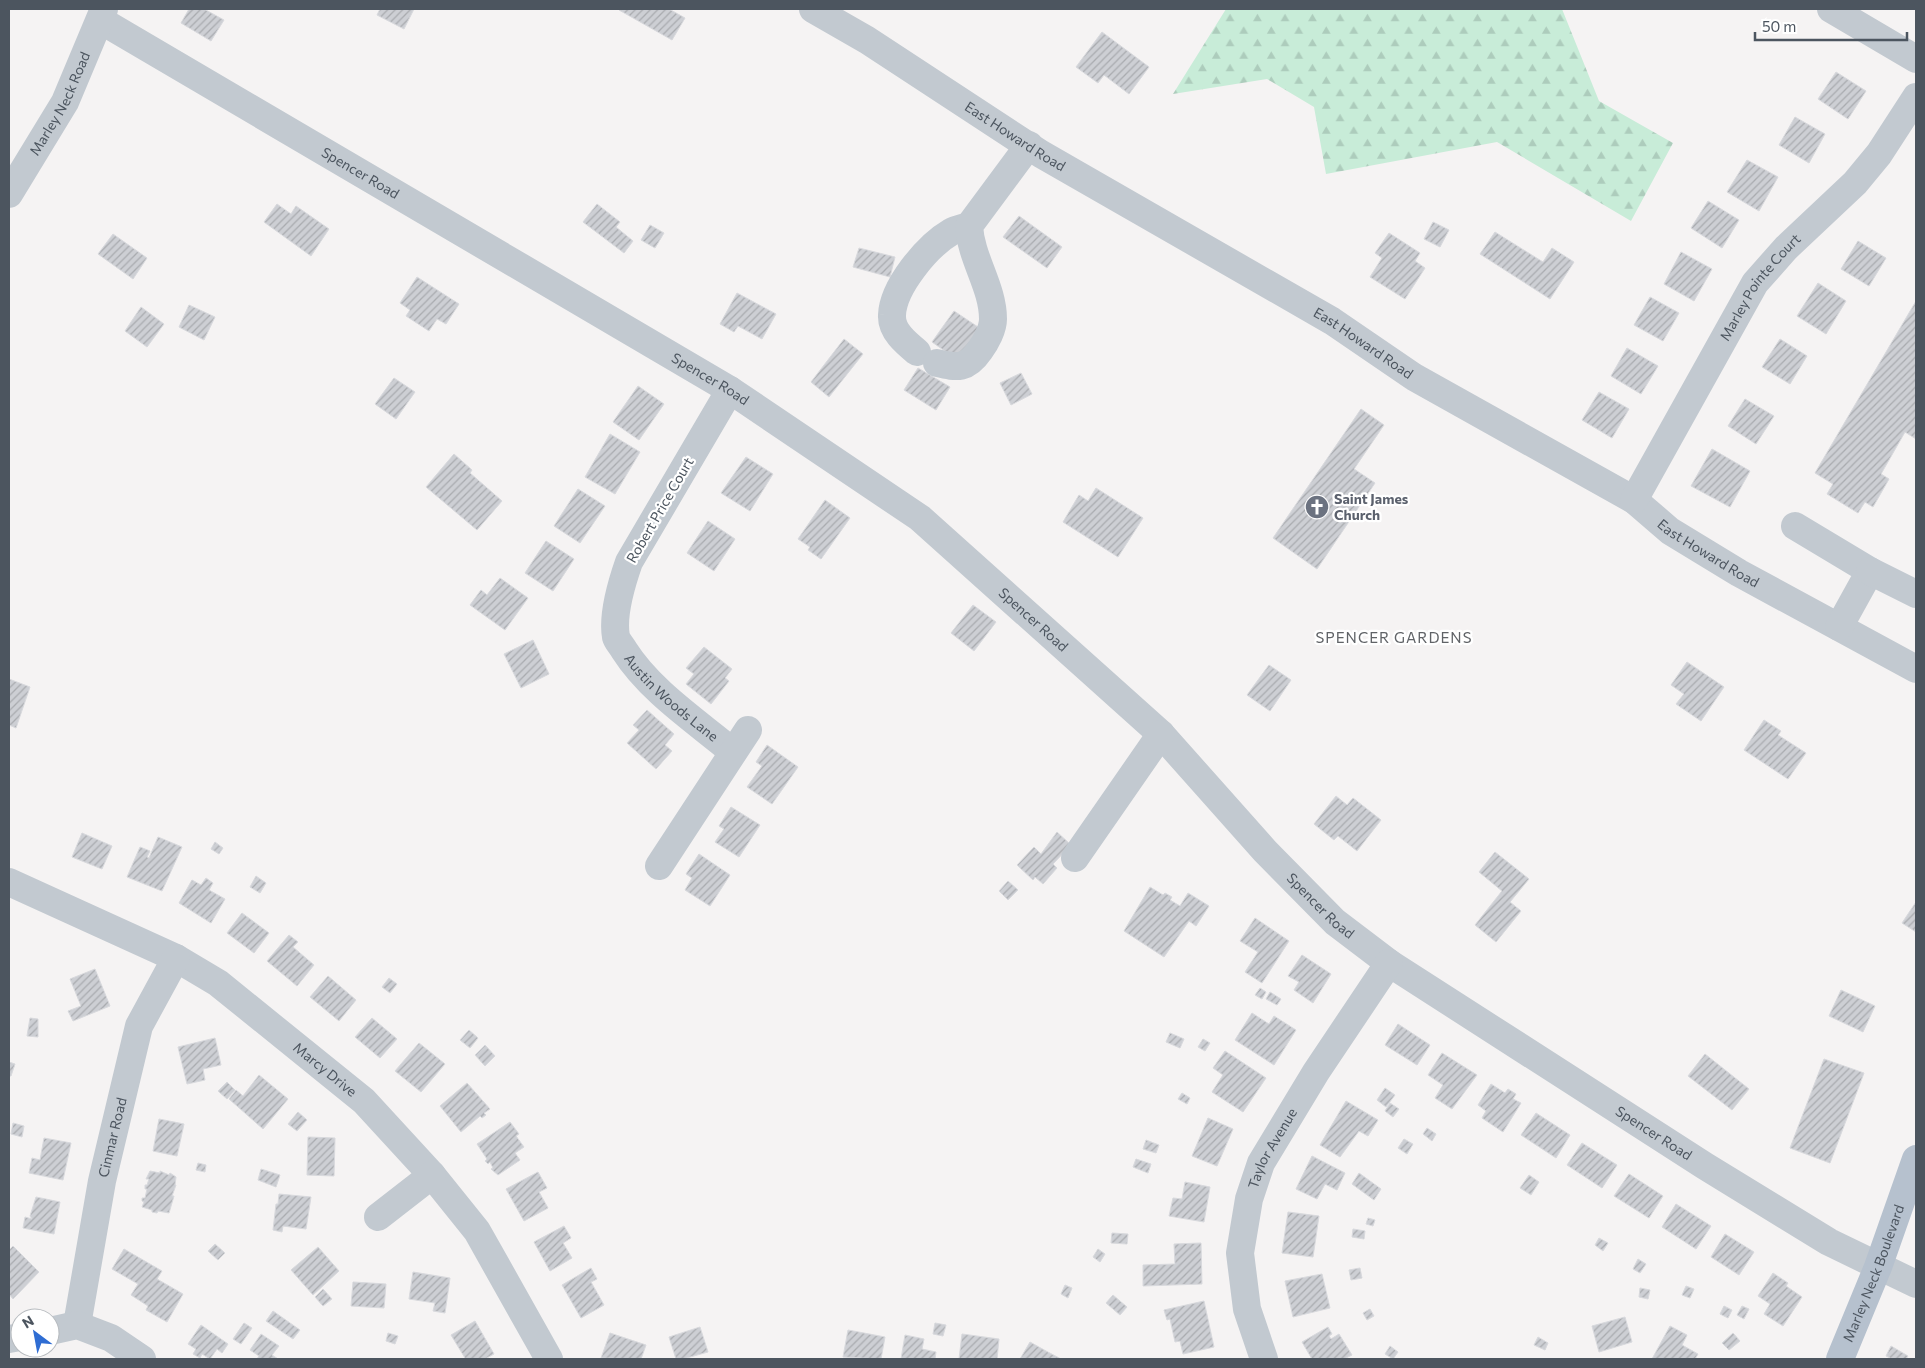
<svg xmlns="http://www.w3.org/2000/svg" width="1925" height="1368" viewBox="0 0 1925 1368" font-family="Commissioner,sans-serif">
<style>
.forest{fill:url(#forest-firs)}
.building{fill:url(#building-hatch);stroke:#d8d9dd}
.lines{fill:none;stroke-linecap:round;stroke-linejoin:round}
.minor{stroke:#c2c9d0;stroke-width:28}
.major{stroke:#b6c1ce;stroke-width:28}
.labels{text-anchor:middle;stroke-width:4.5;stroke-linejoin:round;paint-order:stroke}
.street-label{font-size:14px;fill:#4c555f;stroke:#fff}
.worship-label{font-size:14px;font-weight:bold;fill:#5b616d;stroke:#fff;text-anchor:start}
.neighbourhood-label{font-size:15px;letter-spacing:1px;fill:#606367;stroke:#fff}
</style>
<defs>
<pattern id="forest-firs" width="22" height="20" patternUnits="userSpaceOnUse" patternTransform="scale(1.25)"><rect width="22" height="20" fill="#c8ecd8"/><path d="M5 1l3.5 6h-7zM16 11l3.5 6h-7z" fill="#adccbc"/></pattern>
<pattern id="building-hatch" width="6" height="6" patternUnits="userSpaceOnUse" patternTransform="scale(1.25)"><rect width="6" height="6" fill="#cdcfd4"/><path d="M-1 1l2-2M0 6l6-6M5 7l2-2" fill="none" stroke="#a9abaf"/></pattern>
</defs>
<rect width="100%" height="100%" fill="#f5f3f3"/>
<path class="forest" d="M1226 9H1562L1599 101 1673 143 1631 221 1497 142 1326 174 1314 107 1267 79 1173 94Z"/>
<path class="building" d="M189 9H204L224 20 211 41 181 23Z
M380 9H414L404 29 377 15Z
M620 9H669L685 18 672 40 619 10Z
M1102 32 1149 67 1129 94 1104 75 1098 83 1076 67Z
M1836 72 1866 91 1848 119 1818 99Z
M1795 117 1825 134 1809 163 1779 145Z
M1747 160 1778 177 1759 211 1727 192Z
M1708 201 1739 220 1722 248 1691 228Z
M277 204 291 214 296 206 329 229 311 256 264 222Z
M597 204 620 222 616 227 633 241 624 253 583 222Z
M1019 216 1062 247 1047 268 1003 237Z
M1433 222 1449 230 1440 247 1424 239Z
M650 225 664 233 655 248 641 240Z
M1495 232 1543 262 1552 248 1574 262 1550 299 1480 254Z
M1389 233 1420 253 1415 261 1425 268 1405 299 1370 277 1382 258 1375 253Z
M113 234 147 258 133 279 98 254Z
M1858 241 1886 258 1869 286 1841 269Z
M859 248 895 257 890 277 853 267Z
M1681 252 1712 269 1694 301 1664 284Z
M417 277 459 304 446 324 437 319 429 331 406 316 410 310 400 303Z
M1818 283 1846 301 1826 334 1797 316Z
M737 293 776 314 762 339 738 326 734 332 720 324Z
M1650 297 1679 313 1663 341 1634 325Z
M1916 301V439L1905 432 1881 474 1889 479 1873 507 1865 502 1858 513 1827 494 1833 484 1815 473Z
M189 305 215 317 204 340 179 327Z
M141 307 164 324 147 347 125 331Z
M954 311 981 329 959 361 932 342Z
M844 339 863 354 829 397 811 382Z
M1780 339 1807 356 1790 384 1762 367Z
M1627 348 1658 366 1641 394 1611 376Z
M918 368 950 387 936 410 904 390Z
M1021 373 1032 394 1011 405 1000 383Z
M394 378 415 392 396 419 375 404Z
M638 386 664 404 639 440 613 422Z
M1599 392 1629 409 1612 438 1582 420Z
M1745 399 1774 416 1756 444 1728 426Z
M1361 409 1384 425 1354 469 1375 483 1317 569 1273 538Z
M610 434 640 452 615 494 585 477Z
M1712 449 1750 471 1730 507 1691 486Z
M454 454 472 470 470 473 502 501 477 530 426 487Z
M746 457 773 474 750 511 721 493Z
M1096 488 1143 518 1118 557 1063 522 1079 495 1088 501Z
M578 489 605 506 580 543 554 526Z
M825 500 850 518 821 559 808 550 810 547 798 539Z
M708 521 735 539 714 571 687 553Z
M546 541 574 559 553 591 525 573Z
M500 578 528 598 505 630 470 605 481 590 487 595Z
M973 605 996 622 974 651 951 633Z
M533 640 549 674 521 688 504 654Z
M704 647 732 669 725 678 729 681 711 704 686 684 694 674 686 668Z
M1687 662 1724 687 1701 721 1676 704 1684 694 1671 685Z
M1269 665 1291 680 1270 711 1247 695Z
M9 679 30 687 16 728 9 725Z
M647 710 674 734 665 745 672 751 656 769 627 743 639 730 633 725Z
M1764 720 1781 731 1778 735 1806 753 1788 779 1744 750Z
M767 745 798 767 772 804 747 787 762 766 756 762Z
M1336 796 1347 805 1353 798 1381 820 1357 851 1338 836 1334 840 1314 824Z
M731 807 760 825 739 857 715 842 724 829 719 826Z
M1057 832 1071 845 1053 864 1057 868 1043 884 1035 877 1033 880 1017 865 1034 847 1041 854Z
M82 833 112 846 102 869 72 857Z
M158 837 182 847 162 891 127 877 140 847 150 851 147 857 149 858Z
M215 842 223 848 219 854 211 849Z
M1495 852 1529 879 1510 902 1521 911 1496 942 1475 925 1502 891 1479 872Z
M699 854 730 875 710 906 685 890 692 878 686 874Z
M256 876 266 883 260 893 250 887Z
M206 878 213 883 209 890 225 899 211 923 179 903 192 880 201 885Z
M1008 881 1018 890 1008 900 999 891Z
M1150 887 1163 895 1165 893 1172 897 1170 900 1180 906 1188 893 1209 906 1196 926 1189 921 1164 957 1124 931Z
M1916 902V932L1902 923Z
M242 913 269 933 254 953 227 933Z
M1255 918 1289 941 1262 983 1245 972 1258 952 1240 941Z
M289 935 298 942 293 947 314 965 297 986 267 961Z
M1302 955 1331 974 1313 1003 1294 990 1299 982 1288 976Z
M95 969 110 1006 73 1021 68 1011 81 1006 70 979Z
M328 976 356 1000 339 1021 310 997Z
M389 978 397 984 390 993 382 987Z
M1260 988 1266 992 1262 999 1255 995Z
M1841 990 1875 1006 1863 1032 1829 1016Z
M1270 992 1281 999 1277 1005 1266 999Z
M1252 1013 1269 1024 1274 1016 1296 1030 1274 1065 1235 1040Z
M30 1018 38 1019V1037L27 1036Z
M372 1018 397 1039 380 1058 355 1037Z
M1398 1024 1430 1045 1417 1065 1385 1045Z
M469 1030 478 1038 470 1048 460 1040Z
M1170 1033 1184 1039 1180 1048 1166 1042Z
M215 1038 221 1065 203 1069 205 1080 187 1084 178 1047Z
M1203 1039 1210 1043 1205 1051 1198 1047Z
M419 1043 445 1064 421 1092 395 1071Z
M485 1045 495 1056 485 1066 475 1055Z
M1225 1051 1266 1078 1243 1112 1212 1092 1223 1075 1213 1068Z
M1442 1053 1477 1075 1452 1109 1435 1098 1443 1085 1428 1075Z
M1705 1054 1749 1089 1732 1110 1688 1076Z
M1824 1059 1864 1073 1830 1163 1790 1148Z
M9 1062 15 1064 11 1076H9Z
M259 1075 288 1099 263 1129 229 1099 236 1090 243 1096Z
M227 1082 235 1090 227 1099 218 1091Z
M467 1083 490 1109 484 1113 486 1115 482 1118 480 1116 461 1132 440 1106Z
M1491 1084 1505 1093 1508 1089 1516 1094 1513 1099 1521 1103 1503 1132 1482 1118 1486 1111 1478 1105Z
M1385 1088 1395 1095 1386 1107 1377 1100Z
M1182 1093 1190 1098 1187 1104 1178 1099Z
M1346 1101 1378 1120 1368 1136 1359 1131 1340 1157 1320 1145Z
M1390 1103 1399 1109 1393 1117 1385 1111Z
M298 1112 307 1120 297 1131 288 1124Z
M1536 1113 1570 1135 1556 1158 1521 1135Z
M1208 1118 1233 1129 1217 1166 1192 1156Z
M159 1119 184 1124 177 1156 153 1151Z
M510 1122 519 1134 516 1136 524 1147 515 1153 520 1160 498 1175 491 1169 493 1168 490 1162 488 1164 485 1161 487 1159 477 1144Z
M13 1123 24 1126 22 1137 11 1134Z
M1427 1128 1436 1134 1432 1141 1423 1134Z
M308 1137 335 1138 334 1176 307 1175Z
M44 1138 71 1143 63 1180 29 1173 32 1158 40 1160Z
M1404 1139 1413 1144 1407 1154 1398 1148Z
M1146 1140 1159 1145 1156 1153 1143 1149Z
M1582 1143 1617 1165 1602 1188 1567 1165Z
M1312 1156 1345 1173 1337 1190 1325 1184 1317 1199 1296 1189Z
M1136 1159 1151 1164 1148 1173 1133 1167Z
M198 1163 206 1165 205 1172 196 1170Z
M261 1169 280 1175 276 1187 258 1180Z
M150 1171 160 1173V1171L169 1175 170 1173 176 1177 175 1185H176L172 1196H174L169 1213 158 1211 157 1213 152 1212V1210L142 1207 144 1202 142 1201V1198H145L147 1189H145V1185H147L149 1179H146Z
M538 1172 547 1188 539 1192 548 1208 524 1221 506 1189Z
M1359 1173 1381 1189 1374 1200 1352 1184Z
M1629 1174 1663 1196 1649 1218 1614 1196Z
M1529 1175 1539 1182 1531 1195 1520 1188Z
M1185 1182 1210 1187 1204 1222 1169 1216 1173 1198 1182 1199Z
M279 1194 311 1197 306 1229 283 1226 282 1232 273 1230 276 1204H278Z
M36 1197 60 1202 54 1234 23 1228 25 1217 32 1219 30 1216Z
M1676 1204 1711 1226 1696 1249 1662 1227Z
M1288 1212 1319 1216 1313 1257 1282 1253Z
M1368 1218 1375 1220 1373 1226 1366 1224Z
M564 1226 571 1238 563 1243 572 1258 550 1271 534 1242Z
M1353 1229 1365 1231 1364 1239 1352 1237Z
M1112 1233 1128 1234 1127 1244 1111 1243Z
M1725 1234 1754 1252 1739 1275 1711 1257Z
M1599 1238 1608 1243 1603 1251 1595 1245Z
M1201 1243 1202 1284 1143 1286V1265L1175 1264 1174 1244Z
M215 1244 225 1253 218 1260 208 1251Z
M13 1246 39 1272 13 1299 9 1294V1250Z
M318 1247 339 1271 313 1295 291 1270Z
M124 1249 162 1271 157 1279 183 1294 167 1322 146 1310 148 1306 131 1295 138 1284 112 1269Z
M1098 1249 1105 1254 1100 1262 1093 1257Z
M1638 1259 1646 1264 1640 1273 1633 1269Z
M591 1268 597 1279 591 1282 604 1305 581 1318 562 1285Z
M1360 1268 1362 1278 1351 1280 1349 1270Z
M413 1272 450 1278 445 1313 433 1311 435 1303 409 1299Z
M1773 1273 1788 1283 1786 1286 1802 1297 1783 1326 1764 1314 1770 1304 1758 1296Z
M1322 1274 1330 1308 1293 1317 1285 1281Z
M353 1282 386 1284 384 1308 351 1306Z
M1065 1285 1072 1288 1068 1298 1061 1294Z
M1686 1286 1694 1289 1690 1298 1682 1295Z
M1640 1288 1650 1290 1648 1299 1639 1297Z
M323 1289 332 1299 323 1306 315 1297Z
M1113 1295 1127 1307 1120 1315 1106 1303Z
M1204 1301 1214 1347 1183 1354 1180 1341 1175 1342 1170 1319 1167 1320 1164 1310Z
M1724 1306 1732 1310 1728 1318 1720 1314Z
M1742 1306 1749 1309 1744 1319 1737 1315Z
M1370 1309 1374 1316 1367 1320 1363 1313Z
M273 1311 300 1330 293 1339 266 1321Z
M1625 1317 1632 1342 1599 1352 1592 1326Z
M475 1321 494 1354 485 1359H463L465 1358 451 1335Z
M244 1323 252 1328 241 1344 233 1339Z
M935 1323 946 1325 943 1336 933 1334Z
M201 1325 228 1344 222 1353 217 1349 210 1359 202 1354 200 1358 193 1354 196 1349 188 1344Z
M1670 1326 1687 1335 1682 1345 1698 1354 1695 1359H1652Z
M700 1327 708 1352 683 1359H676L669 1337Z
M1328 1327 1332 1334 1329 1336 1331 1339 1339 1334 1352 1355 1344 1359H1312L1302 1342Z
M848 1330 885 1337 881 1359 843 1357Z
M388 1333 398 1336 395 1344 386 1341Z
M610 1333 646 1345 641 1359 601 1358Z
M1733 1333 1740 1341 1729 1350 1722 1343Z
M261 1334 279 1346 272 1355 278 1359H257L259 1356 250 1350Z
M962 1334 999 1339 997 1359H959Z
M905 1335 924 1339 922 1349 936 1352 935 1359H901Z
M1538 1337 1548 1343 1545 1350 1534 1345Z
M1030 1342 1046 1351 1061 1359H1020Z
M1390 1346 1398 1352 1393 1359 1385 1354Z
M1891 1346 1908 1356 1906 1359H1892L1886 1356Z"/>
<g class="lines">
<g class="minor">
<path id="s1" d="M813 9 867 40 1041 154 1332 321 1414 377 1634 500 1670 531 1739 573 1916 669"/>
<path d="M1831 9 1916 59"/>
<path id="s2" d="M100 20 730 390 920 518 1161 734 1265 851 1335 922 1389 963 1705 1166 1829 1242 1916 1284"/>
<path id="s3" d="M9 194 65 102 104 9"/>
<path d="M917 352C906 343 891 331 892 315 893 287 927 246 951 232 956 229 963 228 969 226"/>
<path d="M937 363C958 368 967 369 980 350 986 342 993 329 993 319 993 287 971 259 969 226L1029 145"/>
<path id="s4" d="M730 390 629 562C622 582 612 615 616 637 617 641 622 646 624 650 650 691 696 721 733 752"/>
<path id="s5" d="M1634 500 1755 283 1786 248 1855 183 1879 154 1916 97"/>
<path d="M1795 526 1870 571 1839 627"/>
<path d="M1870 571 1916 594"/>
<path d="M1075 858 1161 734"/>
<path d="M659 866 748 730"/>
<path id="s6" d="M9 882 176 958 218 983 364 1101 432 1175 477 1231 549 1359"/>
<path d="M378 1217 432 1175"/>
<path id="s7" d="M77 1325 102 1181 139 1026 176 958"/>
<path d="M50 1331 77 1325 111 1338 142 1359"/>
<path d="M9 1339 20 1337"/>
<path id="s8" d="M1264 1359 1247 1309 1240 1253 1249 1199 1261 1163 1316 1072 1389 963"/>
</g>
<path class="major" id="s9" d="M1840 1359 1878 1267 1916 1159"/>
</g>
<defs>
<g id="church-disc" transform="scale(1.25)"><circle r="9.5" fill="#6b7280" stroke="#fff"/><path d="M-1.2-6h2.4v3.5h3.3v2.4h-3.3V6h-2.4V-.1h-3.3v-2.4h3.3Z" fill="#fff"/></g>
</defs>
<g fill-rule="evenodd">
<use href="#church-disc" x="1317" y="507"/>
</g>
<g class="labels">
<g class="street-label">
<text dy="5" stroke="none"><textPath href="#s3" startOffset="104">Marley Neck Road</textPath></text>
<text dy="5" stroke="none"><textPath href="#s1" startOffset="239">East Howard Road</textPath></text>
<text dy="5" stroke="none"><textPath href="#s2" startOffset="302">Spencer Road</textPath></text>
<text dy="5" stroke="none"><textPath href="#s5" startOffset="248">Marley Pointe Court</textPath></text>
<text dy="5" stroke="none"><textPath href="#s1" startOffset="644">East Howard Road</textPath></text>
<text dy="5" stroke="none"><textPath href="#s2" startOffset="708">Spencer Road</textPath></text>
<text transform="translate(660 510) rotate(-60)" y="5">Robert Price Court</text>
<text dy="5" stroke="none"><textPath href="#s1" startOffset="1049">East Howard Road</textPath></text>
<text dy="5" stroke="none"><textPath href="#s2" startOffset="1112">Spencer Road</textPath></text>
<text dy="5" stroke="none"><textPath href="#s4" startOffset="359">Austin Woods Lane</textPath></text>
<text dy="5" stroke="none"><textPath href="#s2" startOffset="1518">Spencer Road</textPath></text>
<text dy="5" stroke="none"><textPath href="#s6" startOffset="370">Marcy Drive</textPath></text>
<text dy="5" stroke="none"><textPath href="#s2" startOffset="1922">Spencer Road</textPath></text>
<text dy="5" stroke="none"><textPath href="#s7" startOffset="191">Cinmar Road</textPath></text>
<text dy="5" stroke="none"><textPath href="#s8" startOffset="220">Taylor Avenue</textPath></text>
<text dy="5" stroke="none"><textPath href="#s9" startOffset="92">Marley Neck Boulevard</textPath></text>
</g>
<g class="worship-label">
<text x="1334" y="504">Saint James<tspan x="1334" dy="16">Church</tspan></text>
</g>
<g class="neighbourhood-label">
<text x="1394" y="643">SPENCER GARDENS</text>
</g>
</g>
<rect width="1925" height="1368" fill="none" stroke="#4c555f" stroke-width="20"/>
<g transform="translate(35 1333) rotate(328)"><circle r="24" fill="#ffffff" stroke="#b7bbbf"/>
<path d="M0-4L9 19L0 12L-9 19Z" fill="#2f6dd3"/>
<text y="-8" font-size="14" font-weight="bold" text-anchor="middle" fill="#4c555f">N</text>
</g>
<path d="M1755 32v8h152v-8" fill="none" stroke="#4c555f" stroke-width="2.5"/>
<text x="1762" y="32" font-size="15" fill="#4c555f" stroke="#ffffff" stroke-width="4" paint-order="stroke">50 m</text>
</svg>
